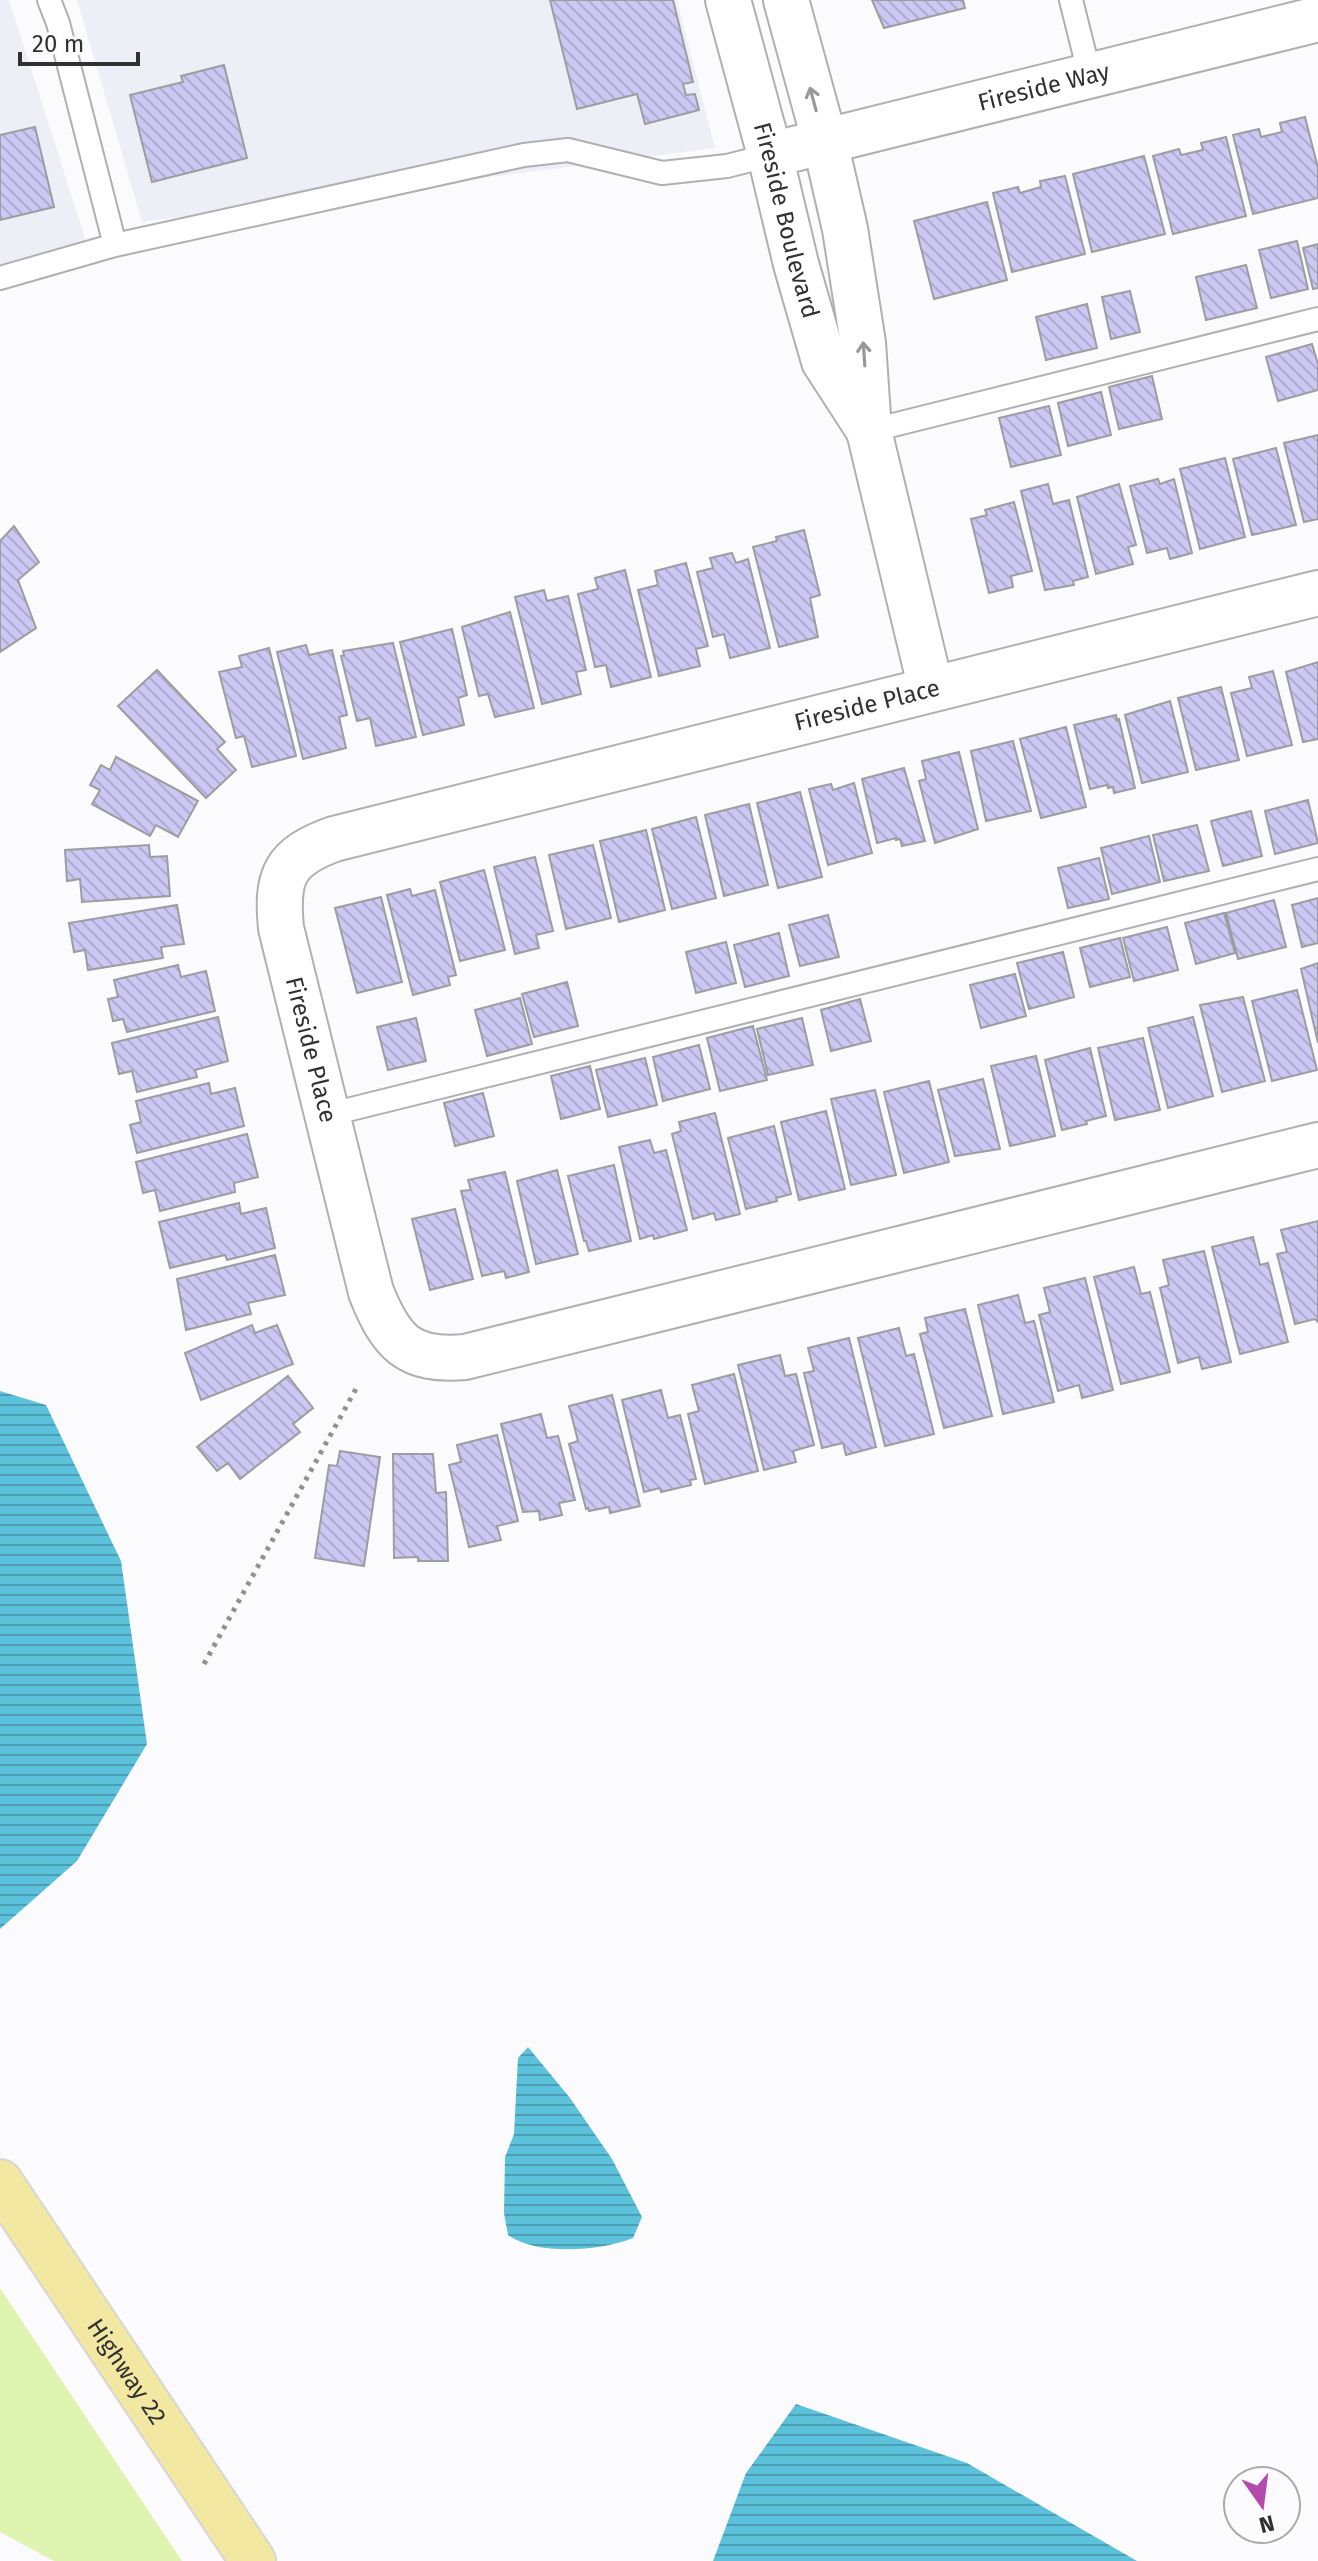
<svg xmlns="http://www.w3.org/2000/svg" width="1318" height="2561" viewBox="0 0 1318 2561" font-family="'Fira Sans',sans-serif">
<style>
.built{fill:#eeeef7}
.green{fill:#e0f4b1}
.water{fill:url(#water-rules)}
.building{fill:url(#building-back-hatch);stroke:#9d9d9f;stroke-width:2}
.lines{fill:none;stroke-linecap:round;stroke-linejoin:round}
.lane-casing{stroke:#b0b0b2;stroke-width:26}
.street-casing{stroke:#b0b0b2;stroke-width:48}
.primary-casing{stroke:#d6d6d6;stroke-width:48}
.path{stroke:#919192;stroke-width:5;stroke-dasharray:4 6;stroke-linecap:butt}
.lane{stroke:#fff;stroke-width:22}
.street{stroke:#fff;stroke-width:44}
.primary{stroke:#f2e8a1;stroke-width:44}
.oneway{stroke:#989898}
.labels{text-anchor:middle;stroke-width:6;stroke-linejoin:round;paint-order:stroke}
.street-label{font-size:24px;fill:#313132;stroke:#fbfbfd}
</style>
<defs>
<pattern id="water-rules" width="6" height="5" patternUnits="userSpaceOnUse" patternTransform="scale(2)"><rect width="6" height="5" fill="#5cc2dc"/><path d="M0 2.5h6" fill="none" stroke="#4d9eb3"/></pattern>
<pattern id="building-back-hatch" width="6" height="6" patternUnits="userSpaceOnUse" patternTransform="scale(2)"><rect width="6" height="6" fill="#ccc7f3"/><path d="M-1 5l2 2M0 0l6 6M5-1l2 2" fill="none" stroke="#b0abd1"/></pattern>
</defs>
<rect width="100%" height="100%" fill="#fbfbfd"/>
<path class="built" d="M0 0H9L87 244 0 279Z
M77 0H677L715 148 142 222Z"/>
<path class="green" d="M0 2288 182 2561H54L0 2532Z"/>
<path class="water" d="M0 1391 46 1405 121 1561 147 1744 77 1861 0 1929Z
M528 2047 570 2098 612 2159 642 2217 633 2238C601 2251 537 2256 508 2235L504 2213 505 2157 514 2134 518 2058Z
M796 2404 967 2463 1137 2561H713L746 2473Z"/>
<path class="building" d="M550 0H673L693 82 683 84 686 95 695 94 699 110 645 124 637 94 577 109Z
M872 0H963L965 8 884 28Z
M224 65 247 158 152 182 130 95 183 82 181 76Z
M1305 117 1318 168V198L1253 214 1233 135 1259 129 1261 137 1282 132 1280 123Z
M35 127 54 207 0 220V135Z
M1226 137 1246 216 1173 234 1153 156 1179 149 1181 155 1203 150 1201 143Z
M1144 156 1165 234 1092 252 1073 174Z
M1065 176 1085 254 1012 272 993 193 1018 187 1020 193 1041 187 1040 181Z
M987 202 1007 280 934 299 914 221Z
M1297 241 1308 289 1271 298 1259 250Z
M1318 244V288L1313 289 1303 248Z
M1246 265 1257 308 1206 320 1196 277Z
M1130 291 1140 332 1111 339 1102 297Z
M1087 304 1097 348 1046 360 1036 317Z
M1312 344 1318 364V390L1278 401 1266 357Z
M1152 376 1162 419 1119 429 1109 387Z
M1101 392 1111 435 1068 446 1058 403Z
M1049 406 1061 455 1011 467 999 418Z
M1318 435V519L1304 522 1284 443Z
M1276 448 1296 525 1252 535 1233 459Z
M1225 458 1245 537 1200 549 1180 469Z
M1158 479 1160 484 1174 479 1192 553 1170 559 1167 548 1147 553 1130 486Z
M1048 484 1053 504 1069 500 1088 577 1073 581 1074 585 1045 590 1021 491Z
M1119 484 1136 545 1128 547 1133 564 1096 574 1077 497Z
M1014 502 1032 571 1011 576 1013 587 989 593 971 519 987 515 985 510Z
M14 526 39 562 18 580 36 628 0 652V541Z
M804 530 820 595 810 598 818 637 779 647 753 547 777 541 776 537Z
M732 553 736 563 748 559 770 648 730 658 724 634 713 637 697 572 713 568 710 558Z
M686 563 708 646 696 649 700 666 659 676 638 590 658 585 655 571Z
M625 570 651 677 611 687 606 665 595 667 578 594 598 589 595 578Z
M544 590 547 601 568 596 586 670 576 672 581 694 542 704 515 597Z
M510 612 534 708 495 717 488 694 479 696 462 627Z
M452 629 467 695 458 698 464 725 423 735 400 642Z
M393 643 416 737 376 746 370 718 357 721 341 656 344 655 343 651Z
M306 645 309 655 332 650 347 715 339 717 346 748 303 759 277 652Z
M269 648 296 756 252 767 244 736 236 738 219 672 242 667 239 656Z
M1318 662V739L1303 742 1286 672Z
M157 670 225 742 217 749 236 770 206 798 118 706Z
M1273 671 1292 745 1247 756 1231 693 1252 688 1249 677Z
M1221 687 1239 760 1196 770 1178 698Z
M1170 701 1188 772 1142 783 1125 715Z
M1116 715 1117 720 1119 719 1135 788 1114 793 1113 787 1108 788 1107 785 1090 789 1074 725Z
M1066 727 1086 807 1041 818 1020 739Z
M1013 741 1031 811 986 821 971 751Z
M959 752 978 829 935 843 919 781 926 779 922 761Z
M116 757 198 801 178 837 156 825 150 836 92 804 100 790 90 785 101 765 110 770Z
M904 768 925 841 902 846 900 839 896 840V838L877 843 862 779Z
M854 783 872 853 828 865 809 789 831 784 833 790Z
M800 792 822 877 778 888 757 803Z
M1308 800 1318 843 1275 854 1265 811Z
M749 804 768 885 724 896 705 815Z
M1251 811 1262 856 1223 866 1211 821Z
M696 817 716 898 672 909 652 829Z
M1197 825 1209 871 1164 881 1153 835Z
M646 830 665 910 619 922 600 841Z
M1149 836 1160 882 1112 894 1101 848Z
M149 845 150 857 167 856 170 896 82 902 80 879 67 881 65 850Z
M593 845 611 918 566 929 549 855Z
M535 857 553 931 536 935 539 948 515 954 494 867Z
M1099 858 1109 899 1068 908 1058 868Z
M484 870 505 950 460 961 440 882Z
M410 889 412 896 435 890 456 975 448 977 450 985 413 995 387 895Z
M381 897 402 982 357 993 335 908Z
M1318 898V943L1302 947 1292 905Z
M1274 900 1286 947 1238 959 1226 913Z
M177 905 184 944 161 947 163 958 88 970 85 950 74 952 69 923Z
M1224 913 1235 953 1196 964 1185 923Z
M828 915 839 957 800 966 789 925Z
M1167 927 1178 970 1134 981 1123 938Z
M779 933 789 976 745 987 734 945Z
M1120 938 1130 977 1090 987 1080 948Z
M726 942 736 983 696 993 686 952Z
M1063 952 1074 997 1029 1009 1017 963Z
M1318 963V1043L1301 969Z
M178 965 181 977 206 971 215 1011 127 1032 123 1019 113 1021 108 999 118 997 114 980Z
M1015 974 1026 1016 981 1028 970 985Z
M567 982 578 1026 534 1037 522 994Z
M1297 990 1317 1070 1272 1081 1252 1001Z
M1243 997 1265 1081 1222 1092 1200 1005Z
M520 998 532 1044 487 1056 475 1010Z
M860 999 871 1041 831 1051 821 1010Z
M218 1017 228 1061 195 1070 197 1077 137 1092 132 1071 119 1074 112 1043Z
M1193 1017 1213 1096 1168 1108 1148 1028Z
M416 1018 426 1061 388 1070 377 1027Z
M802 1018 813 1065 768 1075 757 1029Z
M753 1026 767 1080 720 1091 707 1038Z
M1143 1038 1160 1110 1115 1120 1098 1048Z
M699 1045 710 1089 663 1101 653 1057Z
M1090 1048 1106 1116 1086 1121 1087 1124 1062 1130 1045 1060Z
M1036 1056 1055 1136 1010 1146 991 1066Z
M645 1058 657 1105 608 1117 596 1070Z
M590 1066 600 1109 561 1119 551 1076Z
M983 1079 1000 1149 955 1156 938 1090Z
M929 1081 949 1162 904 1173 884 1092Z
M209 1083 211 1094 235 1088 244 1126 137 1153 130 1125 141 1122 136 1101Z
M875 1090 896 1175 851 1185 831 1099Z
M483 1093 494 1136 455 1146 444 1103Z
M826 1111 845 1189 799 1200 781 1122Z
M715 1113 740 1214 716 1220 714 1213 693 1219 672 1134 681 1131 679 1122Z
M774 1126 791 1194 776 1198 777 1201 746 1209 728 1138Z
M247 1134 258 1177 234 1183 235 1192 160 1211 155 1190 143 1193 136 1162Z
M650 1140 654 1153 666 1150 687 1230 654 1239 653 1235 640 1239 619 1147Z
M614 1165 631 1241 589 1251 586 1241H584L568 1176Z
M557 1170 578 1254 536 1264 517 1181Z
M505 1172 529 1272 506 1278 504 1271 482 1276 461 1191 471 1190 468 1180Z
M239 1203 241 1214 266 1208 275 1248 227 1260 225 1255 170 1268 159 1222Z
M455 1209 473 1279 430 1290 412 1219Z
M1318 1221V1322L1315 1319 1295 1324 1277 1254 1287 1252 1281 1230Z
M1253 1237 1260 1265 1268 1263 1288 1342 1240 1354 1212 1247Z
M1204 1251 1231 1362 1202 1369 1199 1357 1178 1363 1160 1288 1169 1285 1163 1260Z
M275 1255 285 1295 248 1303 251 1314 186 1330 177 1279Z
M1134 1267 1141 1294 1150 1292 1170 1372 1121 1384 1094 1277Z
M1085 1278 1113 1390 1082 1398 1079 1385 1058 1391 1039 1315 1050 1312 1044 1288Z
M1018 1295 1025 1323 1034 1321 1054 1402 1003 1414 978 1305Z
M965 1309 992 1416 944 1428 920 1334 928 1332 925 1318Z
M252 1325 255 1333 277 1325 293 1364 201 1400 185 1353Z
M899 1328 906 1356 914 1354 934 1434 885 1446 858 1338Z
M849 1338 876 1447 846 1455 843 1443 822 1448 804 1373 814 1371 808 1348Z
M780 1355 785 1376 796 1374 814 1445 793 1451 796 1462 764 1470 738 1365Z
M734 1374 758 1471 705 1484 688 1414 699 1411 692 1385Z
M288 1376 313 1408 293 1424 300 1432 240 1479 228 1463 217 1471 197 1447Z
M661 1390 668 1418 680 1415 696 1479 690 1480 691 1485 661 1492 660 1488 644 1492 622 1400Z
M612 1395 640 1506 610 1513 609 1507 589 1511 588 1508 586 1509 569 1444 578 1441 569 1406Z
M541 1414 547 1438 558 1436 575 1500 559 1503 562 1515 540 1520 539 1511 523 1512 501 1424Z
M497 1435 518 1521 497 1526 501 1540 469 1547 449 1465 461 1462 457 1445Z
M340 1451 380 1457 364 1566 315 1558 329 1465 337 1466Z
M393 1454H433L436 1493 446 1492 448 1561H418V1557L394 1558Z"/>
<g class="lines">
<g class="lane-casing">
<path id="lane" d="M49 0 58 23 115 245
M1071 0 1090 76
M0 278 115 245 524 155 568 150 662 173 727 166 770 155
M869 431 1318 319
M327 1115 1318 869"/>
</g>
<g class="street-casing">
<g id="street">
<path id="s1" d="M728 0 770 155 796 264 824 361 868 429"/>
<path d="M786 0 825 142 845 229 863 343 869 431 931 689"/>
<path id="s2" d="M770 155 1318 19"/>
<path id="s3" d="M1318 593 334 839C284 857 276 876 281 928L371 1292C391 1342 408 1362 465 1357L1318 1145"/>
</g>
</g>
<g class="primary-casing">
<g id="primary">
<path id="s4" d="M0 2182 253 2561"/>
</g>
</g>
<path class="path" d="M204 1664 357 1387"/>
<use href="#lane" class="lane"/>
<use href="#street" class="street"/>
<use href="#primary" class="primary"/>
</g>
<defs><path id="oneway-shaft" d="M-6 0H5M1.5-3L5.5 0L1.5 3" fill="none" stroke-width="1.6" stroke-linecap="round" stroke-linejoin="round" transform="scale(2)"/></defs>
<g class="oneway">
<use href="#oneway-shaft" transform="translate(813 99) rotate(-105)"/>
<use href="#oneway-shaft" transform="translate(864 354) rotate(-94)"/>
</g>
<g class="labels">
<g class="street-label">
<text dy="8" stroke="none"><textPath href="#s2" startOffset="282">Fireside Way</textPath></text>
<text dy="8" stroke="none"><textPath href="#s1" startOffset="228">Fireside Boulevard</textPath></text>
<text transform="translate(867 705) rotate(-14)" y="8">Fireside Place</text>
<text dy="8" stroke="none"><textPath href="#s3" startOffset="1256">Fireside Place</textPath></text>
<text dy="8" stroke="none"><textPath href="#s4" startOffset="228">Highway 22</textPath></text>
</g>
</g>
<g transform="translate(1262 2505) rotate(166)"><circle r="38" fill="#fbfbfd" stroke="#aaaaac" stroke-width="2"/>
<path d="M0-6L14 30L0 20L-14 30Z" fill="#b44aac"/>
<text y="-12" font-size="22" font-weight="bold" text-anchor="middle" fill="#313132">N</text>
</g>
<path d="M20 52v12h118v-12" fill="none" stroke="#313132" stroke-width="4"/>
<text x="32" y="52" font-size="24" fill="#313132" stroke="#fbfbfd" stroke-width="6" paint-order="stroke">20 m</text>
</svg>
